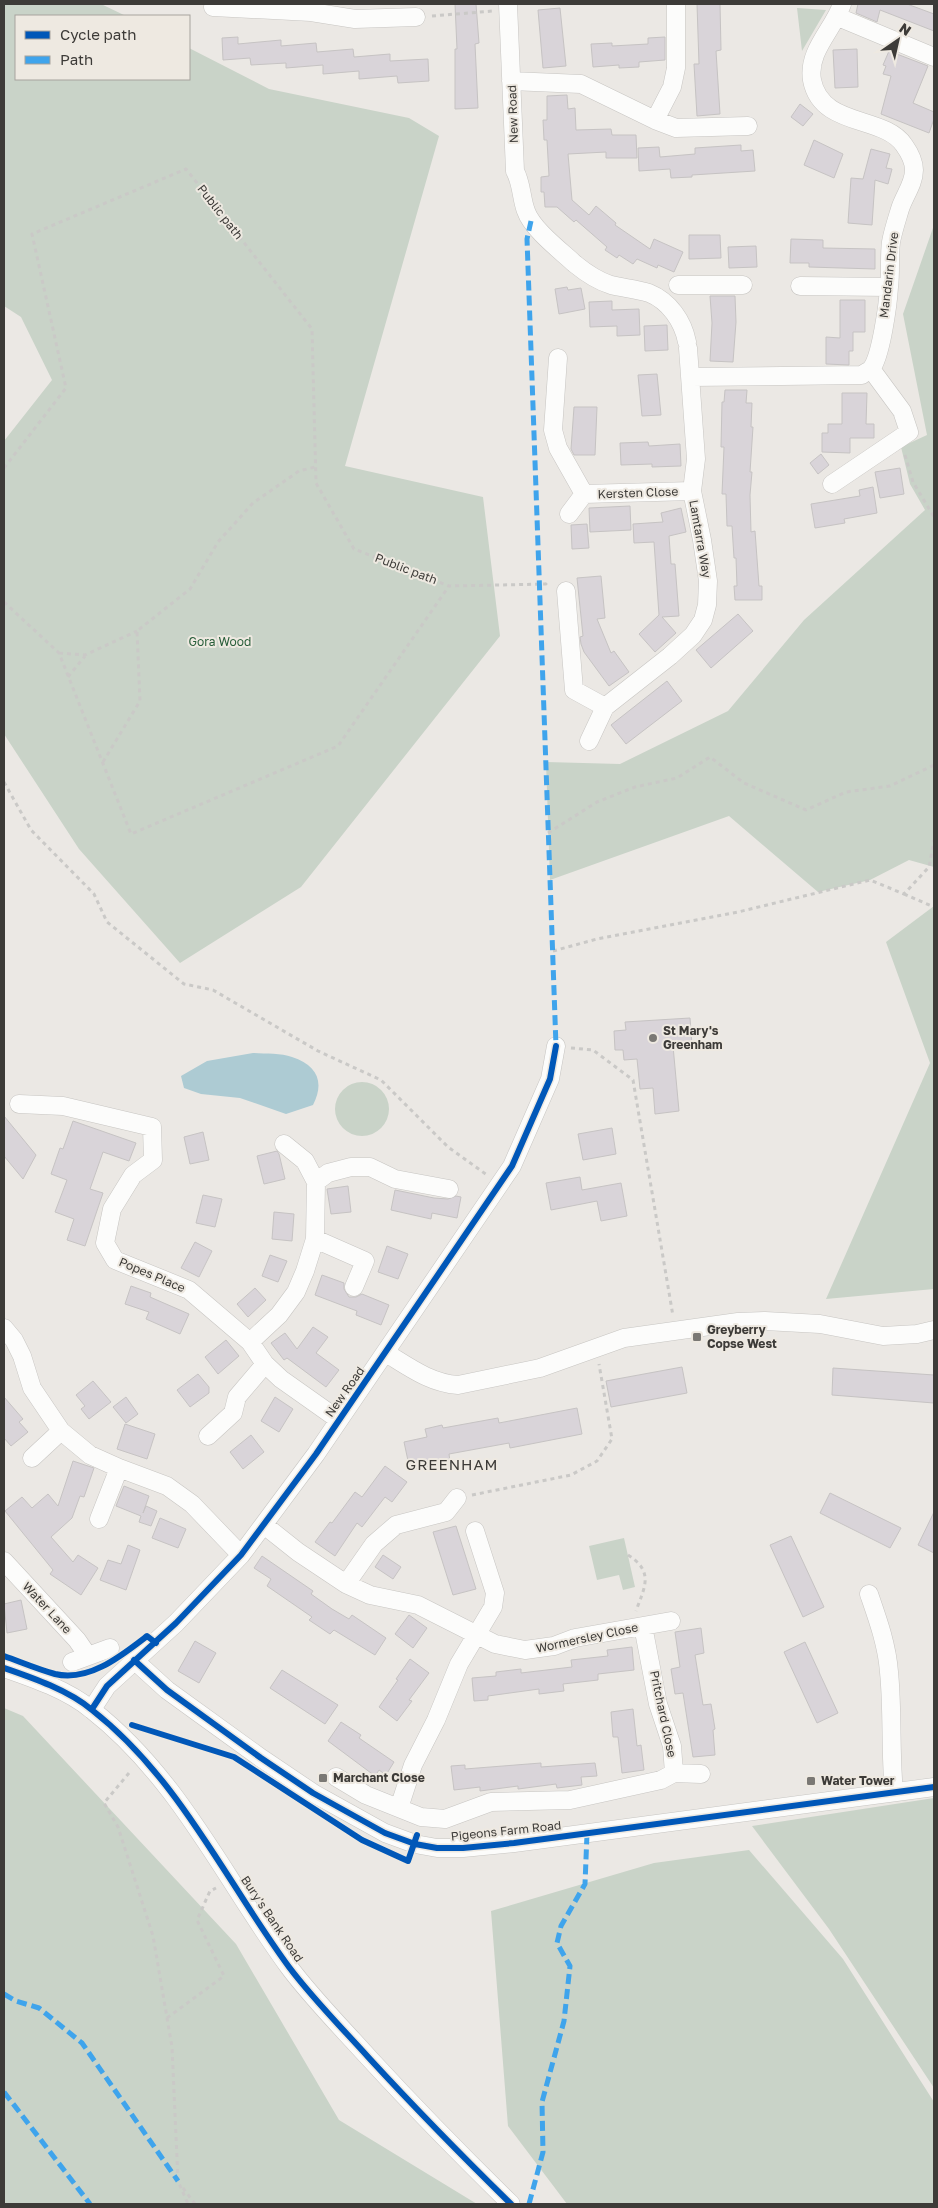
<svg xmlns="http://www.w3.org/2000/svg" width="938" height="2208" viewBox="0 0 938 2208" font-family="'Golos Text',sans-serif">
<style>
.green{fill:#c9d3c8}
.water{fill:#adcbd3}
.building{fill:#d9d4d9;stroke:#c6c3c3}
.lines{fill:none;stroke-linecap:round;stroke-linejoin:round}
.minor-casing{stroke:#c7c5c2;stroke-width:19}
.path{stroke:#cac9c7;stroke-width:3;stroke-dasharray:4 4;stroke-linecap:butt}
.minor{stroke:#fcfcfb;stroke-width:18}
.quiet{stroke:#3fa4ec;stroke-width:5;stroke-dasharray:10 5;stroke-linecap:butt}
.cycleway-casing{stroke:#eee9e1;stroke-width:9}
.cycleway{stroke:#0057b8;stroke-width:6}
.poi-dot{fill:#7a7874;stroke:#eee9e1;stroke-width:2}
.labels{text-anchor:middle;stroke-width:4;stroke-linejoin:round;paint-order:stroke}
.street-label{font-size:12px;fill:#3d3b38;stroke:#eee9e1}
.park-label{font-size:12px;fill:#285e3a;stroke:#eee9e1}
.poi-label{font-size:12px;font-weight:bold;fill:#3d3b38;stroke:#eee9e1;text-anchor:start}
.quarter-label{font-size:15px;letter-spacing:1px;fill:#3d3b38;stroke:#eee9e1}
</style>
<rect width="100%" height="100%" fill="#ebe8e4"/>
<path class="green" d="M4 4H101L126 16H16V79H189V48L269 89 409 118 439 136 345 466 483 497 500 636 301 887 180 963 79 849 4 734V441L52 380 21 317 4 306Z
M797 8 826 10 802 51Z
M934 225V867L909 860 870 880 818 892 729 816 550 880 546 762 620 764 728 711 804 620 925 510 910 484 901 447 927 435 903 314Z
M934 906V1289L826 1299 930 1063 886 942Z
M335 1109a27 27 0 1 1 54 0a27 27 0 1 1-54 0Z
M624 1538 635 1587 623 1590 619 1575 597 1580 589 1546Z
M4 1708 23 1716 236 1944 339 2120 477 2204H4Z
M934 1798V2088L829 1929 752 1826Z
M749 1850 843 1959 934 2102V2204H567L508 2126 491 1911 654 1863Z"/>
<path class="water" d="M253 1053C265 1054 281 1053 292 1057 317 1065 325 1082 313 1105L286 1114 240 1098 201 1094 184 1088 181 1076 207 1061Z"/>
<path class="building" d="M455 4H476L479 43 475 44 478 108 455 109V49H457Z
M697 4H720L721 50 716 51 720 114 697 116 694 64H699Z
M858 4H907L934 14V31L880 10 877 22 856 13Z
M560 8 566 66 543 68 538 10Z
M238 37V44L281 40V46L316 43 317 52 353 49 354 57 390 54V61L428 59 429 81 398 83 397 76 359 79V71L323 74V65L286 68V63L251 65 250 58 223 60 222 38Z
M665 37V60L639 62V67L619 68V65L593 67 591 44 612 43V46L648 44V38Z
M857 49 858 87 835 88 833 50Z
M889 51 928 66 913 103 934 112V119L929 133 881 114 891 76 883 74 886 66 883 65Z
M567 95 568 109 575 108 576 130 611 129 612 135H636L637 158H606V152L568 154 572 200 589 215 596 206 616 223 615 225 650 249 654 239 683 252 674 272 658 265 657 268 637 259 633 264 619 255 617 258 605 250 607 247 576 220 574 222 557 207H545L544 192H541V177L549 176 547 140H544L543 120H547V96Z
M800 104 813 114 803 126 791 117Z
M814 140 843 154 834 178 804 165Z
M741 145V151L753 150 755 171 692 175V177L671 178 670 169 639 171 638 148 659 147 660 157 695 154V148Z
M871 149 890 154 886 168 892 169 888 184 875 180 872 225 848 223 851 178 863 179Z
M689 235H720L721 258 689 259Z
M791 239 823 240V248L875 249V269L809 267V263H790Z
M756 246 757 267 729 268 728 247Z
M567 287 568 290 581 288 585 309 559 314 555 289Z
M710 296H735L736 322 733 362 710 361 712 323Z
M840 300H865V332H853V351H849V365L826 364V337L840 338Z
M612 301V310L639 309 640 335 617 336V326L590 327 589 302Z
M667 325 668 350 645 351 644 326Z
M657 374 661 415 642 416 638 375Z
M725 390H747L746 403H752L751 427H753L750 472H752L750 495 751 532 755 531 759 586H762V600H735L734 586H737L736 558H734L732 526H727L726 494H722L724 447H721L722 402H724Z
M842 393H867L866 424H874V438H850V453L822 452V433H828V424H842Z
M574 407H597L595 455H574L571 449Z
M648 442 649 446 680 444 681 466 652 467V464L621 465 620 443Z
M821 454 829 465 818 474 810 463Z
M900 468 904 494 880 498 875 472Z
M873 487 877 513 844 519 845 523 815 528 811 504 860 496 859 490Z
M630 506 631 530 590 532 589 508Z
M681 508 686 532 669 536 671 564H675L679 616 662 617 676 633 655 652 639 634 659 615 654 542 634 543 633 524 663 522 661 513Z
M587 524 589 548 572 549 571 525Z
M601 576 605 618 597 619 611 653 614 651 629 672 609 686 584 652 581 644 580 637 583 636 577 578Z
M738 614 753 631 711 668 696 650Z
M667 681 682 701 626 744 611 725Z
M690 1018 692 1045 673 1046 679 1111 655 1114 653 1088 640 1089 637 1059 624 1060 623 1050H615L614 1031 626 1030 625 1022Z
M4 1116 36 1155 23 1179 4 1156Z
M73 1121 136 1143 129 1161 103 1152 90 1189 103 1193 85 1246 67 1240 74 1219 55 1212 67 1180 51 1174 60 1148 63 1149Z
M612 1128 616 1154 583 1160 578 1134Z
M203 1132 209 1160 190 1164 184 1137Z
M277 1151 279 1154 285 1179 264 1184 257 1156Z
M580 1177 582 1190 621 1183 627 1216 601 1221 597 1201 551 1210 546 1183Z
M348 1186 351 1212 331 1214 327 1189Z
M395 1190 434 1198 448 1199 456 1196 461 1197 457 1218 432 1213 431 1219 391 1210Z
M203 1195 222 1199 215 1227 196 1223Z
M274 1212 294 1214 292 1241 272 1239Z
M195 1242 212 1251 199 1277 181 1268Z
M387 1246 408 1254 398 1279 378 1272Z
M270 1255 287 1261 278 1282 262 1276Z
M322 1275 344 1283V1289L349 1297H356L362 1294 389 1305 381 1325 356 1315 357 1311 315 1295Z
M131 1286 151 1293 150 1297 189 1314 180 1334 146 1319 149 1312 125 1304Z
M255 1288 266 1300 248 1317 237 1304Z
M313 1327 328 1337 316 1353 339 1370 326 1387 287 1358 284 1360 271 1343 285 1333 297 1349Z
M226 1340 239 1356 218 1374 205 1357Z
M682 1367 687 1393 611 1407 606 1381Z
M833 1368 934 1375V1403L832 1395Z
M198 1374 209 1387V1393L190 1407 177 1390Z
M93 1381 111 1402 89 1419 81 1409 85 1406 76 1395Z
M4 1397 23 1419 19 1422 28 1432 11 1446 4 1438Z
M126 1397 138 1414 126 1423 113 1407Z
M275 1397 293 1409 279 1432 261 1421Z
M577 1408 582 1434 510 1448 509 1443 449 1454 450 1461 410 1470 404 1442 427 1437 425 1429 442 1425 443 1428 498 1418 499 1423Z
M125 1424 155 1434 147 1459 117 1449Z
M251 1435 264 1452 243 1469 230 1452Z
M73 1461 94 1468 84 1497 80 1496 72 1518 51 1537 73 1562 78 1555 98 1568 81 1595 50 1574 53 1570 5 1511 22 1497 32 1508 48 1494 58 1506Z
M385 1466 407 1482 392 1502 385 1497 362 1527 357 1523 335 1556 315 1542 330 1522 332 1523 355 1492 362 1497Z
M124 1486 149 1496 143 1513 146 1506 157 1511 151 1526 139 1522 141 1516 116 1506Z
M830 1493 901 1528 890 1548 820 1513Z
M934 1512V1553L918 1545Z
M160 1518 186 1529 178 1548 152 1538Z
M456 1526 476 1589 453 1595 433 1532Z
M791 1536 824 1607 803 1617 770 1545Z
M128 1545 140 1550 126 1590 100 1580 108 1560 121 1564Z
M383 1555 401 1567 393 1579 375 1567Z
M262 1556 313 1591 311 1594 332 1609 349 1619 352 1615 386 1638 375 1655 334 1630 330 1634 309 1620 312 1617 267 1586 271 1579 254 1568Z
M21 1600 27 1629 7 1633 4 1604Z
M409 1615 427 1628 413 1648 395 1634Z
M701 1628 704 1653 695 1655 703 1705 711 1704 715 1729 713 1730 715 1755 693 1757 683 1693 675 1694 671 1669 680 1667 675 1632Z
M195 1641 216 1653 199 1683 178 1671Z
M805 1642 838 1713 817 1723 784 1652Z
M632 1647 634 1670 598 1674V1680L563 1684 564 1691 539 1694V1689L488 1696V1700L474 1701 472 1678 496 1676V1672L521 1669V1673L572 1667 571 1660 608 1656 607 1650Z
M410 1659 429 1673 409 1700 412 1701 397 1721 379 1707 398 1680 396 1679Z
M282 1670 338 1705 325 1724 270 1688Z
M633 1709 637 1746 641 1745 644 1770 622 1773 618 1737H613L611 1712Z
M341 1722 361 1735 359 1738 394 1762 386 1775 379 1770 375 1776 328 1741Z
M541 1763V1767L595 1763 597 1776 581 1777 582 1785 557 1788 556 1784 518 1789V1786L480 1791V1787L454 1790 451 1766 465 1765V1769Z"/>
<g class="lines">
<g class="minor-casing">
<path id="minor" d="M214 4 213 7 311 12 355 19 416 17
M508 4 515 171C522 184 521 198 526 211 532 229 561 251 575 264 586 273 598 281 611 285 623 288 637 289 649 293 669 301 683 321 687 342
M838 17 934 57
M511 81 581 84 655 120 676 128 748 126
M655 120 672 87 676 68V5
M678 285H743
M800 286 889 287
M558 358 553 430 558 448 584 494 692 491
M691 377 862 375C864 373 869 371 871 369 881 357 888 304 889 287 891 272 889 257 891 242 893 231 897 219 900 209 904 196 914 184 914 170 914 161 909 152 904 145 884 115 821 128 812 80 807 51 834 29 842 4
M832 484 909 432 902 411 871 369
M569 514 584 494
M566 591 574 690 605 707
M589 741 605 707 670 656 693 635 703 620 707 605 708 581 702 540 692 491 696 459 688 348
M19 1104 63 1106 152 1127 153 1160 133 1175 112 1209 105 1243 115 1260 189 1290 250 1342 265 1364 281 1379 339 1420
M316 1182 328 1173 351 1167H370L395 1179 449 1189
M315 1239 365 1261 354 1287
M4 1328 14 1340 22 1356 32 1388 61 1431 90 1455 119 1468 167 1486 192 1504 241 1555
M250 1342 279 1315 296 1292 305 1271 315 1239 316 1182 305 1161 284 1144
M386 1353C409 1367 430 1383 458 1385L540 1368 624 1338 738 1322 765 1321 820 1324 883 1336 917 1334 934 1330
M208 1436 233 1413 237 1397 265 1364
M32 1458 61 1431
M99 1519 119 1468
M264 1525 298 1552 346 1584 370 1595 418 1605 495 1644 525 1650 554 1646 575 1638 671 1621
M4 1561 77 1640 88 1656
M346 1584 374 1544 396 1525 446 1512 457 1498
M869 1594C878 1620 887 1645 889 1672 893 1712 890 1752 894 1792
M643 1626 658 1704 672 1746 674 1773
M134 1660 167 1690 261 1758 313 1793 385 1833 415 1844 437 1848H463L514 1843 934 1787
M72 1662 110 1648
M4 1668C33 1678 68 1690 92 1710 179 1778 225 1880 289 1967 313 1999 342 2028 369 2058 415 2108 462 2156 511 2204
M92 1709 107 1686 176 1623 241 1555 316 1454 512 1166 550 1079 556 1046
M336 1777 366 1795 421 1817 445 1819 491 1802 570 1800 661 1780 674 1773 701 1774
M399 1808 413 1765 436 1720 459 1664 493 1607 495 1593 475 1531"/>
</g>
<path class="path" d="M432 16 493 11
M905 455 913 482 934 517
M4 468 66 388 32 234 186 169 312 329 316 483 354 549 449 586 546 584 539 583
M4 602 59 653 131 834 338 746 449 586
M59 653 85 655 137 631
M68 677 85 656
M103 762 140 701 137 631 190 589 218 542 253 503 299 471 315 467
M4 782 31 830 94 894 107 922 184 984 213 990 318 1051 381 1080 448 1147 487 1175
M548 833 597 802 635 787 677 778 710 757 744 783 806 810 846 792 890 786 934 765
M904 894 934 907
M553 951 597 939 738 912 870 880 904 894 929 867 934 840
M571 1048 593 1050 633 1080 673 1316
M472 1495 571 1475 597 1461 612 1439 599 1364
M628 1555C655 1572 644 1588 636 1611
M129 1773 104 1803 118 1827 153 1936 172 2047 178 2181 188 2204
M167 2018 224 1976 197 1920 210 1891 216 1888
M183 2188 195 2204"/>
<use href="#minor" class="minor"/>
<path class="quiet" d="M531 221 527 239 556 1046
M4 1994 16 2001 39 2008 82 2043 178 2181
M4 2092 90 2204
M529 2204 543 2152 542 2102 564 2021 570 1966 557 1943 561 1926 585 1884 587 1834"/>
<g class="cycleway-casing">
<path id="cycleway" d="M4 1656C21 1662 37 1669 55 1674 89 1682 121 1656 147 1636L156 1643
M134 1660 167 1690 261 1758 313 1793 385 1833 415 1844 437 1848H463L514 1843 934 1787
M4 1668C33 1678 68 1690 92 1710 179 1778 225 1880 289 1967 313 1999 342 2028 369 2058 415 2108 462 2156 511 2204
M92 1709 107 1686 176 1623 241 1555 316 1454 512 1166 550 1079 556 1046
M132 1725 234 1757 362 1840 408 1861 417 1835"/>
</g>
<use href="#cycleway" class="cycleway"/>
</g>
<g class="poi-dot">
<circle cx="653" cy="1038" r="5"/>
<rect x="692" y="1332" width="10" height="10" rx="2.5"/>
<rect x="318" y="1773" width="10" height="10" rx="2.5"/>
<rect x="806" y="1776" width="10" height="10" rx="2.5"/>
</g>
<g class="labels">
<g class="street-label">
<text transform="translate(513 114) rotate(-92)" y="4">New Road</text>
<text transform="translate(220 212) rotate(52)" y="4">Public path</text>
<text transform="translate(889 275) rotate(-83)" y="4">Mandarin Drive</text>
<text transform="translate(638 493) rotate(-2)" y="4">Kersten Close</text>
<text transform="translate(700 539) rotate(80)" y="4">Lamtarra Way</text>
<text transform="translate(406 569) rotate(21)" y="4">Public path</text>
<text transform="translate(152 1275) rotate(23)" y="4">Popes Place</text>
<text transform="translate(345 1392) rotate(-55)" y="4">New Road</text>
<text transform="translate(47 1608) rotate(47)" y="4">Water Lane</text>
<text transform="translate(587 1638) rotate(-12)" y="4">Wormersley Close</text>
<text transform="translate(663 1714) rotate(78)" y="4">Pritchard Close</text>
<text transform="translate(506 1831) rotate(-6)" y="4">Pigeons Farm Road</text>
<text transform="translate(272 1919) rotate(56)" y="4">Bury's Bank Road</text>
</g>
<g class="park-label">
<text x="220" y="646">Gora Wood</text>
</g>
<g class="poi-label">
<text x="663" y="1035">St Mary's<tspan x="663" dy="14">Greenham</tspan></text>
<text x="707" y="1334">Greyberry<tspan x="707" dy="14">Copse West</tspan></text>
<text x="333" y="1782">Marchant Close</text>
<text x="821" y="1785">Water Tower</text>
</g>
<g class="quarter-label">
<text x="452" y="1470">GREENHAM</text>
</g>
</g>
<rect width="938" height="2208" fill="none" stroke="#3d3b38" stroke-width="10"/>
<rect x="15" y="15" width="175" height="65" fill="#eee9e1" stroke="#a7a39d"/>
<rect x="25" y="31" width="25" height="8" fill="#0057b8" stroke="#a7a39d"/>
<text x="60" y="40" font-size="15" fill="#3d3b38">Cycle path</text>
<rect x="25" y="56" width="25" height="8" fill="#3fa4ec" stroke="#a7a39d"/>
<text x="60" y="65" font-size="15" fill="#3d3b38">Path</text>
<g transform="translate(898 40) rotate(34)" stroke="#eee9e1" stroke-width="4" paint-order="stroke">
<path d="M0-4L9 19L0 12L-9 19Z" fill="#3d3b38"/>
<text y="-8" font-size="14" font-weight="bold" text-anchor="middle" fill="#3d3b38">N</text>
</g>
</svg>
